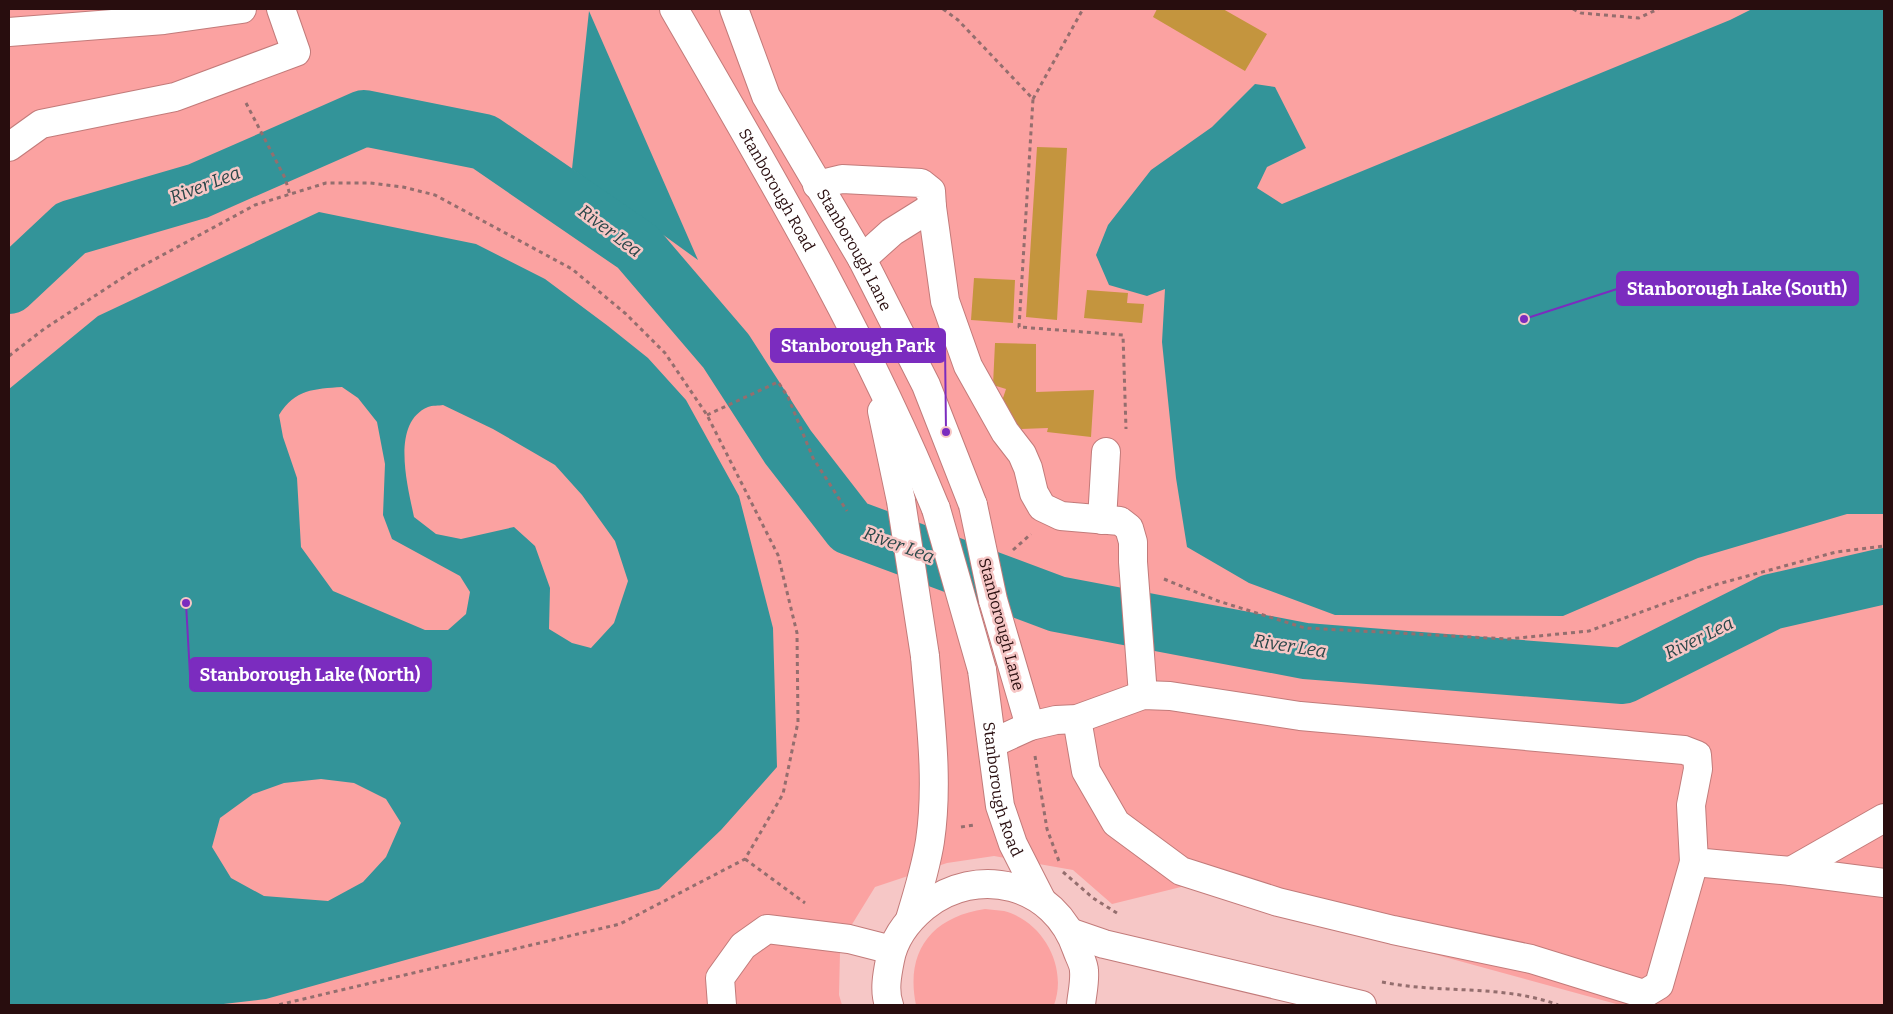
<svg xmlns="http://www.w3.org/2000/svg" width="1893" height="1014" viewBox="0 0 1893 1014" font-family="Bitter,serif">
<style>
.green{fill:#fba2a1}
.water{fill:#339499;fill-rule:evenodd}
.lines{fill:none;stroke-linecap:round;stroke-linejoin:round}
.river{stroke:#339499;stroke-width:56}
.building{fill:#c4953e}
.minor-casing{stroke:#c27b7a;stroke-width:30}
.major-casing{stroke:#c27b7a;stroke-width:30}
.path{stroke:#946e6e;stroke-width:3;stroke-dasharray:4 4;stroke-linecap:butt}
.minor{stroke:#fff;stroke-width:28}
.major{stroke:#fff;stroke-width:28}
.minor-bridge-casing{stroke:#c27b7a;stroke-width:30;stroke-linecap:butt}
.major-bridge-casing{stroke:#c27b7a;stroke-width:30;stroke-linecap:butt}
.minor-bridge{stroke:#fff;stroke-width:28}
.major-bridge{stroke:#fff;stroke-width:28}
.labels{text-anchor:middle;stroke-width:5;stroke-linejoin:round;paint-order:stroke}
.street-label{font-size:16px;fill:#280d0e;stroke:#f6c7c6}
.water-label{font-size:18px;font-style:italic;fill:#294648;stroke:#f6c7c6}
.leader{fill:none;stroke:#7b2cbf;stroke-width:2}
.callout-dot{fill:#7b2cbf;stroke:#f6c7c6;stroke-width:2}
.callout{fill:#7b2cbf;stroke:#7b2cbf;stroke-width:2}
.callout-label{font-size:18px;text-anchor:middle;font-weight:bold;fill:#fff}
</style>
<rect width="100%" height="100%" fill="#f6c7c6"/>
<path class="green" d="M9 9H1884V1005H1620L1185 886 1112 904 1073 870 994 856 947 863 875 887 851 926 840 952 839 995 842 1005H9Z
M985 909C991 910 998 910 1004 911 1043 921 1068 967 1054 1005H916C905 952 931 917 985 909Z"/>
<path class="water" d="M1752 9H1884V514H1847L1698 558 1563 616 1335 615 1249 583 1187 547 1176 478 1162 342 1165 289 1147 296 1109 285 1096 255 1108 225 1151 170 1212 127 1255 84 1275 87 1306 148 1267 167 1257 188 1282 204 1730 20Z
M589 11 698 260 572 169Z
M319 212 476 244 545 279 608 326 648 358 686 400 739 496 773 628 777 767 721 830 659 889 266 999 215 1005H9V389L98 316ZM342 387 358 398 377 422 385 464 383 515 392 539 460 576 470 592 466 614 448 630H425L333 591 301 547 297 478 283 437 279 415C295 389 314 389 342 387ZM443 405 493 429 555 465 582 495 615 541 628 581 614 623 591 648 572 643 549 629 550 588 535 546 514 527 461 539 436 534 414 517C408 487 390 423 428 407 432 405 439 406 443 405ZM321 779 354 783 386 799 401 823 386 857 363 882 328 901 264 896 231 878 212 847 220 818 253 794 284 783Z"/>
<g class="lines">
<path class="river" d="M9 286 71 228 198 191 364 118 484 142 637 247 726 351 788 447 850 527 1057 604 1305 651 1623 676 1771 602 1884 576"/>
</g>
<path class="building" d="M1157 9H1223L1267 34 1245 71 1153 17Z
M1037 147 1067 148 1057 320 1026 317Z
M974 278 1015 280 1013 323 971 320Z
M1087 290 1128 293 1127 303 1144 304 1142 323 1084 318Z
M995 343 1036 344V392L1094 390 1091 437 1047 432 1048 428 1021 429 1001 404 1006 389 993 385Z"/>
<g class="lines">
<g class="minor-casing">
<g id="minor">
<path id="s1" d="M734 9 766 96 862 259 926 385 973 505"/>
<path d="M9 32 164 20 242 9"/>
<path d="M9 147 41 124 175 97 296 52 281 9"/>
<path d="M817 185 842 179 921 183 931 191 932 207 892 232 862 259"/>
<path d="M932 207 945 301 968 366 1005 432 1022 454 1028 468 1034 493 1042 507 1061 516 1120 521 1129 528 1133 542V562L1143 695"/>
<path d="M1102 520 1106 452"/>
<path d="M993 600 1030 726"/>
<path d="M1077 719 1086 771 1116 823 1181 871 1278 902 1393 930 1531 959 1644 994 1659 985 1694 862"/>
<path d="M993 743 1030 726 1056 720 1077 719 1143 695 1170 696 1300 716 1684 750 1697 755 1698 769 1691 805 1694 862 1791 871 1884 883"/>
<path d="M1791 871 1884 818"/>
<path d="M722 1005 720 978 743 946 767 929 849 939 892 950"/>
</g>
</g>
<g class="major-casing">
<g id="major">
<path id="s2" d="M674 9C768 172 865 334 936 509"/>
<path d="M882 411 901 501"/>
<path id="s3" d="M982 670 1000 806 1013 844 1042 901"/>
<path d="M910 919C918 893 926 867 930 841 939 780 930 717 925 656"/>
<path d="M1072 933 1104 944 1362 1005"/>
<path d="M889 1005C884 991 887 975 890 960 894 938 906 922 924 907 977 864 1055 883 1077 950 1079 956 1084 964 1084 971 1085 982 1082 994 1081 1005"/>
</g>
</g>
<path class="path" d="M943 9 958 20 1033 99 1019 327 1123 335 1126 429
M1573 9 1581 13 1639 18 1658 9
M1033 99 1083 9
M246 103 285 178 290 195
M9 356 44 329 133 271 255 205 326 183H370L403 187 435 195 572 269 626 314 665 353 707 415 778 555 797 633 798 722 783 794 745 859 620 924 278 1005
M707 415 778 382 788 397 813 458 847 511
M1013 550 1031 534
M1164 579 1218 601 1305 628 1508 639 1589 631 1718 584 1836 552 1884 546
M1035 756 1047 829 1060 864
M961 827 974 825
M745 859 805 903
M1063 872 1093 898 1120 915
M1382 982C1440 994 1503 984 1558 1005"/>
<use href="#minor" class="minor"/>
<use href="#major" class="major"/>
<g class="minor-bridge-casing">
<path id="minor-bridge" d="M973 505 993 600"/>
</g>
<g class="major-bridge-casing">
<path id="major-bridge" d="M901 501 925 656
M936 509 982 670"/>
</g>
<use href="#minor-bridge" class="minor-bridge"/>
<use href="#major-bridge" class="major-bridge"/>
</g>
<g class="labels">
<g class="street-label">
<text dy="6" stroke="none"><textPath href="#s2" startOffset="208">Stanborough Road</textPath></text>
<text dy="6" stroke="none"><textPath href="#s1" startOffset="270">Stanborough Lane</textPath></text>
<text transform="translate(1002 624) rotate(75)" y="6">Stanborough Lane</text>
<text dy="6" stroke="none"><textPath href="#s3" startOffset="121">Stanborough Road</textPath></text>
</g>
<g class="water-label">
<text transform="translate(205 185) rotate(-21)" y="6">River Lea</text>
<text transform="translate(610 231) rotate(37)" y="6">River Lea</text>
<text transform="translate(899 545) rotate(20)" y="6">River Lea</text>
<text transform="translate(1699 638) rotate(-26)" y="6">River Lea</text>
<text transform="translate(1290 646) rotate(9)" y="6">River Lea</text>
</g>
</g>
<path class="leader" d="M1524 319L1617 289M946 432L945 346M186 603L190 675"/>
<g class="callout-dot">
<circle cx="1524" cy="319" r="5"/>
<circle cx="946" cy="432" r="5"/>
<circle cx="186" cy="603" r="5"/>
</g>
<g class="callout">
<rect x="1617" y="272" width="241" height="33" rx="5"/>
<rect x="771" y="329" width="174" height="33" rx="5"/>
<rect x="190" y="658" width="241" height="33" rx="5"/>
</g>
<g class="callout-label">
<text x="1737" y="295">Stanborough Lake (South)</text>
<text x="858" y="352">Stanborough Park</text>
<text x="310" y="681">Stanborough Lake (North)</text>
</g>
<rect width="1893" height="1014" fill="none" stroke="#280d0e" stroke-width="20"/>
</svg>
